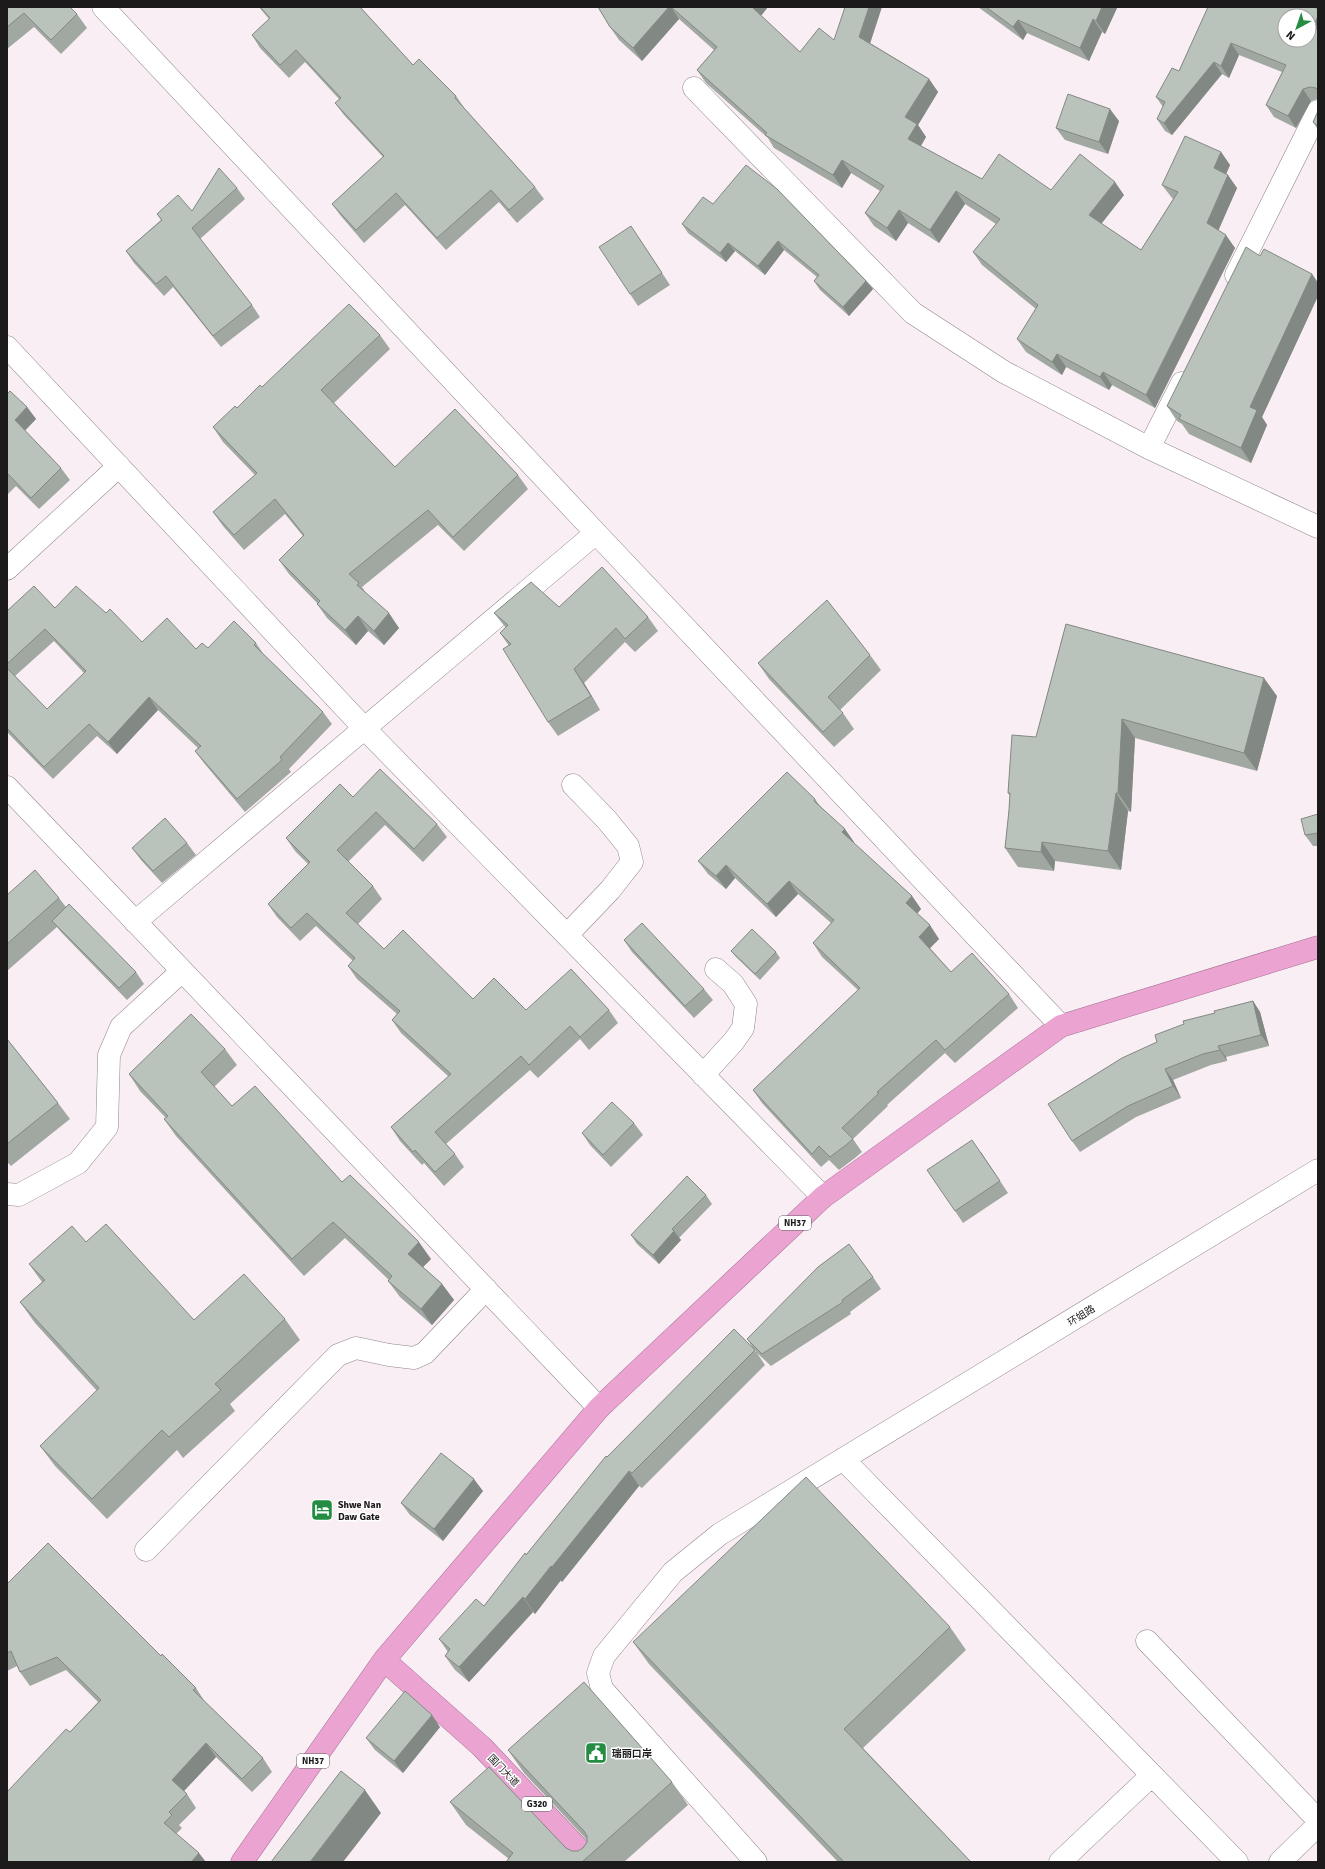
<svg xmlns="http://www.w3.org/2000/svg" width="1325" height="1869" viewBox="0 0 1325 1869" font-family="Signika,'Noto Sans SC',sans-serif">
<style>
.lines{fill:none;stroke-linecap:round;stroke-linejoin:round}
.minor-casing{stroke:#8f858b;stroke-width:23}
.highway-casing{stroke:#a37392;stroke-width:23}
.minor{stroke:#fff;stroke-width:22}
.highway{stroke:#eba3d2;stroke-width:22}
.wall{fill:#a0a8a1;fill-rule:evenodd}
.shaded-wall{fill:#828883}
.building{fill:#bac3bb;stroke:#828883;fill-rule:evenodd}
.labels{text-anchor:middle;stroke-width:3;stroke-linejoin:round;paint-order:stroke}
.shield{fill:#fff;stroke:#615f60;stroke-width:1}
.shield-label{font-size:9px;font-weight:bold;fill:#1d1a1c}
.street-label{font-size:10px;fill:#1d1a1c;stroke:#fff}
.poi-label{font-size:10px;font-weight:bold;fill:#1d1a1c;stroke:#fff;text-anchor:start}
</style>
<rect width="100%" height="100%" fill="#faeef5"/>
<g class="lines">
<g class="minor-casing">
<path id="minor" d="M103 7 596 533 1061 1026
M694 88 913 313 1004 372 1149 448 1318 527
M1236 275 1318 111
M7 347 365 729 823 1197
M1149 448 1182 383
M7 569 119 466
M7 787 599 1408
M135 922 596 533
M567 935 610 890 632 862 628 846 606 819 573 785
M703 1075 734 1041 743 1028 746 1004 733 984 716 969
M7 1194 19 1195 78 1163 107 1127 109 1055 121 1027 182 971
M843 1459 1237 1862
M146 1550 338 1355 356 1348 389 1355 414 1358 425 1353 486 1289
M1147 1641 1318 1820
M756 1862 602 1689 598 1673 604 1656 673 1572 720 1534 1318 1170
M1060 1862 1152 1775
M1280 1862 1318 1825"/>
</g>
<g class="highway-casing">
<path id="highway" d="M384 1660 482 1747 591 1862
M242 1862 384 1660 599 1408 823 1197 1061 1026 1318 947"/>
</g>
<use href="#minor" class="minor"/>
<use href="#highway" class="highway"/>
</g>
<path class="wall" d="M7 7 77 14 87 28 61 54 34 27 7 49Z
M259 7H360L413 65 456 96 465 109 535 187 544 199 517 223 499 202 446 250 405 205 364 243 341 216 332 204 383 157 344 115 335 103 339 99 305 62 289 78 260 48 252 35 269 19Z
M598 7H768L761 16 800 52 834 40 870 43 929 79 938 92 918 125 926 137 921 146 982 179 1051 190 1124 195 1101 224 1141 250 1173 199 1172 198 1162 185 1221 152 1230 165 1226 174 1237 188 1218 230 1235 248 1155 408 1112 385 1109 390 1066 367 1062 375 1026 352 1017 339 1036 309 982 265 973 252 996 224 965 204 939 243 908 223 896 241 874 226 865 213 880 191 851 173 842 188 774 148 768 138 706 83 697 70 714 50 679 19 642 61 619 40 610 27Z
M978 7H1116L1117 8 1105 34 1102 32 1089 61 1027 33 1023 40Z
M1208 7 1318 9V99L1311 101 1296 128 1274 117 1266 105 1282 72 1239 55 1229 78 1222 74 1172 135 1165 131 1157 119 1163 107 1156 97 1179 71Z
M1318 111V130L1313 122Z
M1119 121 1108 154 1065 140 1056 128Z
M237 188 245 199 200 239 252 305 260 317 221 347 173 287 164 296 134 263 126 251 161 220 157 214 192 211Z
M713 204 866 281 873 289 849 316 820 290 814 281 817 277 784 250 765 275 735 251 726 262 688 233 682 224Z
M639 238 670 285 638 306 630 294Z
M1260 256 1312 274 1318 283V296L1262 417 1267 425 1251 463 1189 434 1182 424 1177 421 1167 406Z
M380 335 390 349 334 403 395 467 518 475 528 489 464 551 438 525 362 587 366 593 399 628 384 645 368 631 356 645 327 618 317 604V603L289 574 279 560 303 536 285 514 244 550 223 526 213 512 255 475 223 442 213 427 262 387Z
M7 392 27 407 36 419 25 431 61 468 70 480 39 509 16 486 7 495Z
M559 607 648 617 658 631 635 652 625 642 584 683 600 710 558 736 548 722 509 646 500 633 506 628 494 613Z
M55 608 106 613 142 642 196 649 208 648 256 643 264 655 323 712 332 724 289 769 291 772 245 812 204 763 195 751 198 748 158 710 117 754 97 736 53 779 7 732V611ZM54 641 84 673 47 709 15 676Z
M1066 624 1277 696 1257 771 1135 738 1131 812 1128 811 1121 870 1055 861 1054 871 1018 867 1005 848 1009 810 1010 796 1008 793 1036 737Z
M870 655 881 670 840 710 843 713 854 729 834 747 769 679 758 663Z
M353 797 437 824 447 837 423 862 385 825 348 862 373 886 382 899 358 924 384 949 473 999 526 1010H609L618 1023 589 1050 580 1039 538 1078 530 1070 446 1144 455 1154 464 1167 444 1186 424 1163 422 1165 400 1141 391 1127 449 1077 401 1033 392 1020 397 1014 357 979 348 966 353 961 316 926 300 941 277 917 268 904 308 864 295 851 286 838Z
M815 799 820 806 854 842 853 843 912 896 921 909 917 914 939 939 930 948 951 972 1009 994 1018 1008 955 1063 945 1053 887 1105 888 1106 853 1139 862 1152 855 1158 839 1170 829 1160 821 1167 762 1103 753 1090 858 990 822 957 813 943 831 923 798 894 776 917 735 878 726 889 708 874 698 861Z
M1318 814V846H1313L1305 835Z
M187 843 196 855 162 883 141 860 132 848Z
M7 895 59 898 66 907 136 972 144 984 127 1000 61 932 57 927 7 971Z
M624 940 704 989 713 1000 694 1018 632 952Z
M731 951 776 952 780 958 760 980 736 957Z
M1253 1001 1260 1012 1269 1046 1226 1057 1227 1061 1211 1065 1173 1080 1181 1098 1136 1117 1080 1152 1072 1141 1157 1042 1215 1013Z
M7 1039 58 1103 70 1119 11 1166 7 1162Z
M225 1049 237 1065 214 1087 232 1106 342 1182 431 1259 423 1267 442 1284 454 1300 432 1325 400 1297 388 1281 389 1280 345 1238 304 1276 176 1136 164 1119 166 1118 140 1091 129 1074Z
M634 1123 643 1135 611 1167 590 1145 582 1133Z
M981 1152 1008 1193 963 1223 955 1211Z
M706 1195 712 1204 679 1238 681 1240 659 1264 637 1244 631 1235Z
M86 1242 194 1320 285 1319 300 1340 230 1404 235 1411 183 1458 177 1450 107 1519 55 1466 40 1446 97 1391 35 1323 20 1302 42 1282 29 1264Z
M873 1277 881 1289 850 1312 851 1314 771 1366 755 1351 747 1339Z
M755 1350 765 1365 642 1488 639 1486 562 1582 561 1580 535 1614 533 1612 469 1682 455 1670 445 1656 448 1652 439 1639 484 1606 607 1457Z
M483 1491 443 1541 410 1515 401 1503Z
M7 1584 161 1656 196 1688 205 1702 263 1758 272 1772 252 1792 216 1757 184 1791 187 1794 196 1808 179 1825 182 1828 176 1834 7 1862 70 1732 98 1702 66 1670 30 1686 20 1672 17 1666 7 1671Z
M950 1627 966 1650 863 1748 971 1862H838L649 1664 633 1642Z
M440 1727 403 1773 375 1750 366 1738Z
M508 1750 672 1782 688 1805 624 1862H506L509 1859 466 1825 450 1802 572 1851H578L583 1848 587 1842V1840L524 1773Z"/>
<path class="shaded-wall" d="M669 7H671L679 19 642 61 633 48Z
M751 7H768L759 18Z
M869 7H882L868 50 859 37Z
M1102 7H1116L1117 8 1105 34 1096 21Z
M1318 16V35L1313 27Z
M1093 19 1102 32 1089 61 1080 48Z
M1018 20 1027 33 1023 40 1013 27Z
M1231 43 1239 55 1229 78 1221 66Z
M1214 62 1222 74 1172 135 1164 123Z
M929 79 938 92 918 125 926 137 917 152 908 139 905 117Z
M1303 89 1311 101 1296 128 1288 116Z
M1110 109 1119 121 1108 154 1099 142Z
M1221 152 1230 165 1223 181 1214 168Z
M842 160 851 173 842 188 833 175Z
M1228 175 1237 188 1216 236 1207 223Z
M1115 182 1124 195 1098 228 1089 215Z
M956 191 965 204 939 243 930 230Z
M899 210 908 223 896 241 887 228Z
M1226 235 1235 248 1155 408 1146 395Z
M778 241 784 250 765 275 758 266Z
M728 243 735 251 726 262 720 253Z
M1312 274 1318 283V296L1262 417 1267 425 1251 463 1241 448 1250 407Z
M866 281 873 289 849 316 843 307Z
M1057 354 1066 367 1062 375 1052 362Z
M1103 372 1112 385 1109 390 1100 377Z
M27 407 36 419 23 432 15 420Z
M389 613 399 628 384 645 374 631Z
M358 616 368 631 356 645 345 630Z
M574 669 584 683 600 710 591 696Z
M1264 678 1277 696 1257 771 1244 753Z
M149 697 158 710 117 754 108 742Z
M1122 719 1135 738 1131 812 1118 793Z
M1116 793 1128 811 1121 870 1108 851Z
M845 829 854 842 851 845 842 832Z
M1042 842 1055 861 1054 871 1041 852Z
M726 865 735 878 726 889 716 876Z
M789 881 798 894 776 917 767 904Z
M912 896 921 909 915 916 906 903Z
M930 925 939 939 928 950 919 937Z
M1253 1001 1260 1012 1269 1046 1261 1035Z
M1218 1046 1226 1057 1227 1061 1220 1050Z
M1165 1069 1173 1080 1181 1098 1173 1086Z
M674 1231 681 1240 659 1264 653 1255Z
M419 1242 431 1259 419 1271 408 1254Z
M442 1284 454 1300 432 1325 421 1309Z
M629 1471 639 1486 562 1582 552 1567Z
M474 1479 483 1491 443 1541 434 1529Z
M551 1566 561 1580 535 1614 525 1599Z
M523 1597 533 1612 469 1682 459 1667Z
M432 1715 440 1727 403 1773 394 1761Z
M206 1743 216 1757 182 1793 172 1780Z
M365 1790 381 1813 343 1862H310Z
M199 1853 206 1862H191Z"/>
<path class="building" d="M7 7H70L77 14 51 40 24 13 7 27Z
M260 7H360L413 65 419 59 456 96 455 98 535 187 509 210 491 190 437 238 396 193 356 230 332 204 384 156 335 103 341 98 296 50 280 65 252 35 270 18Z
M598 7H669L633 48 610 27Z
M671 7H752L800 52 819 28 834 40 845 7H869L859 37 929 79 905 117 917 124 908 139 982 179 999 154 1051 190 1080 154 1115 182 1089 215 1141 250 1178 192 1162 185 1185 136 1221 152 1214 168 1228 175 1207 223 1226 235 1146 395 1103 372 1100 377 1057 354 1052 362 1017 339 1038 305 973 252 1000 219 956 191 930 230 899 210 887 228 865 213 884 186 842 160 833 175 765 135 767 133 697 70 717 47Z
M986 7H1102L1096 21 1093 19 1080 48 1018 20 1013 27Z
M1208 7H1314L1318 9V16L1313 27 1318 30V90L1316 88 1310 87 1303 89 1288 116 1266 105 1286 65 1231 43 1221 66 1214 62 1164 123 1157 119 1165 102 1156 97 1172 68 1179 71ZM1285 16H1309V40H1285Z
M1068 94 1110 109 1099 142 1056 128Z
M1318 111V126L1313 122Z
M746 165 777 189 866 281 843 307 814 281 819 275 778 241 758 266 728 243 720 253 682 224 703 197 713 204Z
M219 168 237 188 192 228 252 305 213 336 166 276 156 284 126 251 162 220 157 214 178 195 192 211Z
M631 226 662 273 630 294 599 247Z
M1246 247 1260 256 1264 249 1312 274 1250 407 1257 410 1241 448 1179 419 1181 415 1167 406Z
M349 304 380 335 321 390 395 467 455 409 518 475 453 537 428 510 349 574 359 583 357 585 389 613 374 631 358 616 345 630 317 604 320 601 279 560 304 535 275 499 234 535 213 512 257 473 213 427 235 406 237 408 260 385 262 387Z
M10 391 27 407 15 420 61 468 31 498 8 474 7 475V392L8 393Z
M602 567 648 617 625 639 616 628 574 669 591 696 548 722 503 649 511 644 500 633 508 625 494 613 531 582 559 607Z
M34 586 55 608 76 586 106 613 110 609 142 642 167 618 196 649 202 643 208 648 234 621 256 643 254 645 323 712 280 757 282 760 237 799 195 751 201 746 149 697 108 742 89 724 44 767 7 728V668L47 709 86 671 45 629 7 664V611Z
M827 600 870 655 828 697 843 713 823 732 758 663Z
M1066 624 1264 678 1244 753 1122 719 1118 793H1116L1108 851 1042 842 1041 852 1005 848 1009 810 1010 793H1008L1012 735 1036 737Z
M380 769 437 824 414 849 376 812 337 850 373 886 346 913 384 949 403 930 473 999 494 978 526 1010 571 969 609 1010 580 1037 570 1026 529 1065 521 1056 435 1132 455 1154 435 1172 415 1150 413 1152 391 1127 451 1074 392 1020 400 1011 348 966 355 958 307 913 291 928 268 904 310 862 286 838 340 784 353 797Z
M787 772 815 799 814 801 845 829 842 832 912 896 906 903 930 925 919 937 951 972 972 953 1009 994 945 1050 936 1040 877 1092 879 1093 842 1128 853 1139 846 1145 830 1157 819 1146 812 1154 753 1090 860 988 813 943 834 920 789 881 767 904 726 865 716 876 698 861Z
M1318 814V833L1305 835 1301 819Z
M165 818 187 843 153 871 132 848Z
M35 870 59 898 7 944V895Z
M69 904 136 972 119 988 52 921Z
M642 923 704 989 685 1006 624 940Z
M752 929 776 952 755 974 731 951Z
M1253 1001 1261 1035 1218 1046 1220 1050 1203 1054 1165 1069 1173 1086 1128 1106 1072 1141 1048 1104 1122 1058 1157 1042 1155 1035 1184 1024 1183 1021 1215 1013 1214 1011Z
M191 1014 225 1049 201 1072 232 1106 255 1086 342 1182 350 1175 419 1242 408 1254 442 1284 421 1309 388 1281 392 1276 333 1222 292 1259 164 1119 168 1116 129 1074Z
M7 1039 58 1103 7 1144Z
M612 1102 634 1123 603 1155 582 1133Z
M972 1140 1000 1181 955 1211 927 1170Z
M687 1176 706 1195 672 1229 674 1231 653 1255 631 1235Z
M106 1224 194 1320 244 1274 285 1319 215 1384 221 1390 169 1437 162 1430 92 1499 40 1446 99 1388 20 1302 45 1280 29 1264 72 1226 86 1242Z
M849 1244 873 1277 842 1300 843 1302 762 1354 747 1339 818 1267Z
M734 1329 755 1350 632 1473 629 1471 552 1567 551 1566 525 1599 523 1597 459 1667 445 1656 450 1649 439 1639 476 1599 484 1606 525 1553 526 1555 606 1456 607 1457Z
M441 1453 474 1479 434 1529 401 1503Z
M806 1477 950 1627 844 1729 971 1862H844L633 1642Z
M48 1543 161 1656 162 1654 196 1688 193 1690 263 1758 242 1779 206 1743 172 1780 187 1794 169 1812 172 1815 164 1823 199 1853 191 1862H7V1792L66 1729 70 1732 101 1700 57 1657 20 1672 11 1651 7 1653V1584Z
M584 1682 672 1782 582 1862H506L513 1853 450 1802 489 1767 566 1848 572 1851H578L583 1848 587 1842V1836L584 1831 508 1750Z
M405 1691 432 1715 394 1761 366 1738Z
M341 1771 365 1790 310 1862H271Z"/>
<defs>
<g id="hotel-square" transform="scale(1.15)"><rect x="-9" y="-9" width="18" height="18" rx="4" fill="#248d43" stroke="#fff"/><path d="M-6-4.5h1.5V1H6V5H4.5V3h-9V5H-6ZM-4 0a1.8 1.8 0 1 1 3.6 0ZM.5 0V-2.5h3Q6-2.5 6 0Z" fill="#fff"/></g>
<g id="civic-square" transform="scale(1.15)"><rect x="-9" y="-9" width="18" height="18" rx="4" fill="#248d43" stroke="#fff"/><path d="M-.6-6.5H3V-4.5H.6V-3L4-1V1h2V6H-6V1h2V-1L-.6-3ZM-1.2 2.5V6h2.4V2.5Z" fill="#fff"/></g>
</defs>
<g fill-rule="evenodd">
<use href="#hotel-square" x="322" y="1510"/>
<use href="#civic-square" x="596" y="1753"/>
</g>
<g class="labels">
<g class="shield">
<rect x="779" y="1216" width="32" height="14" rx="3"/>
<rect x="297" y="1754" width="32" height="14" rx="3"/>
<rect x="522" y="1797" width="30" height="14" rx="3"/>
</g>
<g class="shield-label">
<text x="795" y="1226">NH37</text>
<text x="313" y="1764">NH37</text>
<text x="537" y="1807">G320</text>
</g>
<g class="street-label">
<text transform="translate(1081 1315) rotate(-31)" y="4">环姐路</text>
<text transform="translate(504 1770) rotate(46)" y="4">国门大道</text>
</g>
<g class="poi-label">
<text x="338" y="1508">Shwe Nan<tspan x="338" dy="12">Daw Gate</tspan></text>
<text x="612" y="1757">瑞丽口岸</text>
</g>
</g>
<rect width="1325" height="1869" fill="none" stroke="#1d1a1c" stroke-width="16"/>
<g transform="translate(1297 28) rotate(220)"><circle r="19" fill="#ffffff" stroke="#a5a3a4"/>
<path d="M0-3L7 15L0 10L-7 15Z" fill="#248d43"/>
<text y="-6" font-size="11" font-weight="bold" text-anchor="middle" fill="#1d1a1c">N</text>
</g>
</svg>
